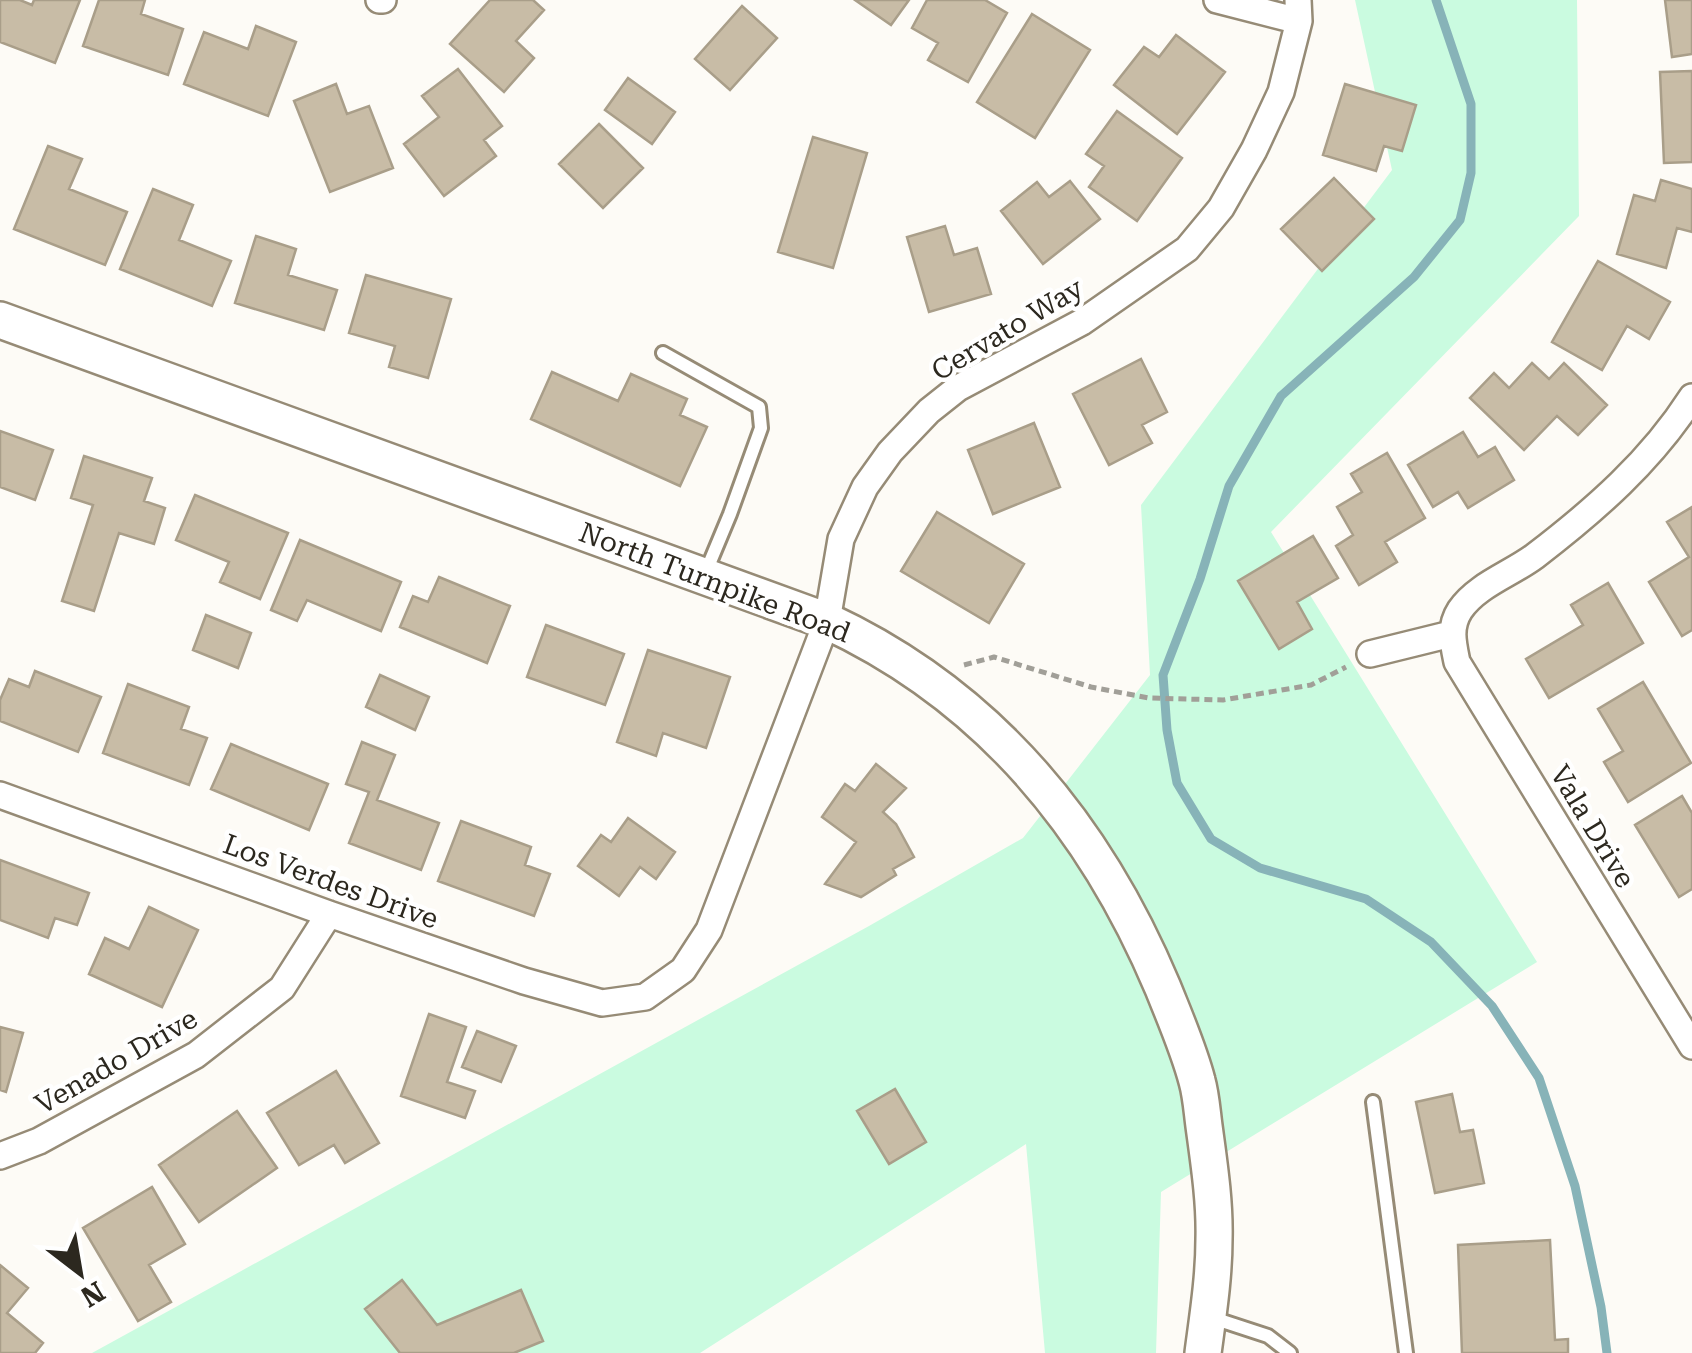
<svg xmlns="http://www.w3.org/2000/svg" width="1692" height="1353" viewBox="0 0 1692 1353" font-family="'Roboto Serif',serif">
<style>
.green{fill:#cafbe0}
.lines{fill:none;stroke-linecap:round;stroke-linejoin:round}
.stream{stroke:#87b3b8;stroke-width:9}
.building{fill:#c8bca6;stroke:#a99e89;stroke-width:2.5}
.service-casing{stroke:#968b76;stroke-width:18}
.minor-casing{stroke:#968b76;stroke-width:30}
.secondary-casing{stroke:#968b76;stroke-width:40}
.path{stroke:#a19f98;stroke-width:5;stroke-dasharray:8 5;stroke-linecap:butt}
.service{stroke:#fff;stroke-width:12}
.minor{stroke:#fff;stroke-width:25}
.secondary{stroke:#fff;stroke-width:35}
.labels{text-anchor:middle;stroke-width:9;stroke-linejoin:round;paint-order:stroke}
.street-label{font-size:28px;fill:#2c281f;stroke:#fff}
</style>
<rect width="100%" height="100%" fill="#fdfbf6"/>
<path class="green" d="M1355 0H1577L1579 216 1271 532 1537 962 1161 1192 1156 1353H1045L1026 1144 700 1353H92L869 926 1023 838 1150 675 1141 505 1392 170Z"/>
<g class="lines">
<path class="stream" d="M1436 0 1471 104V173L1460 220 1414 277 1281 396 1229 486 1200 579 1163 675 1167 730 1177 783 1211 839 1260 868 1366 899 1431 942 1492 1006 1539 1078 1575 1186 1601 1307 1607 1353"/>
</g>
<path class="building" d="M0 0H20L32 5 34 0H80L55 63 0 42Z
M99 0H145L141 14 183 29 168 75 83 46Z
M490 0H533L544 10 516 41 534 58 504 92 450 44Z
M855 0H909L891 25Z
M927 0H985L1007 13 968 82 928 60 938 43 912 28Z
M1665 0H1692V54L1672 57Z
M742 6 777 38 730 90 695 59Z
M1032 14 1090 50 1035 138 977 102Z
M256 26 296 42 268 116 184 84 204 32 248 49Z
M1176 35 1225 72 1177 134 1114 85 1144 47 1159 57Z
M458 69 502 126 484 140 496 156 444 196 404 144 439 117 422 96Z
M1692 71V162L1664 163 1660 72Z
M628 78 675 112 652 144 605 110Z
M336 84 347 114 369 106 393 168 330 192 294 101Z
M1345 84 1416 105 1402 151 1384 146 1376 171 1323 155Z
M1117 111 1182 158 1137 221 1089 187 1104 166 1086 154Z
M599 124 643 168 603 208 559 164Z
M813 137 867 153 833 268 778 252Z
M48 146 82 159 69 189 127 212 105 265 14 229Z
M1334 178 1374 219 1322 271 1281 229Z
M1661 180 1692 189V232L1677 228 1666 268 1617 254 1634 195 1655 201Z
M1070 181 1100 219 1043 264 1001 211 1037 182 1049 197Z
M153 189 193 205 179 240 231 261 212 306 120 269Z
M945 226 954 255 977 248 991 294 929 312 907 237Z
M256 236 296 249 288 275 337 290 324 330 235 303Z
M1598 261 1670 302 1649 339 1627 326 1602 370 1552 342Z
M366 275 451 299 428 378 389 367 395 346 349 333Z
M1141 359 1167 412 1142 425 1152 443 1109 465 1073 394Z
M1532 363 1549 379 1564 363 1607 405 1578 435 1557 416 1524 450 1470 398 1494 373 1509 388Z
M552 372 618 401 631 374 687 399 680 415 707 427 680 486 531 419Z
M1034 423 1060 487 993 514 968 450Z
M0 431 53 450 35 500 0 487Z
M1463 432 1478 457 1495 447 1514 480 1468 508 1458 492 1433 507 1408 465Z
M1387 453 1425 518 1385 542 1397 562 1359 585 1336 546 1353 535 1337 507 1362 492 1351 474Z
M84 456 152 478 144 501 165 508 154 544 119 533 94 611 62 601 93 505 71 498Z
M195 495 288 533 260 599 220 582 229 562 176 540Z
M1692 507V630L1682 636 1649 582 1689 557 1667 522Z
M937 512 1024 564 989 623 901 571Z
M1313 536 1338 578 1297 602 1312 629 1279 649 1238 581Z
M300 540 401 582 381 631 307 600 297 621 271 610Z
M439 577 510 606 487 663 400 627 413 596 428 602Z
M1608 583 1643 643 1549 698 1526 659 1583 625 1571 605Z
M206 615 251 633 238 668 193 650Z
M546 625 624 654 605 705 527 677Z
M648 650 730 677 706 748 663 733 656 756 617 742Z
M35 671 101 697 78 752 0 721V700L9 679 29 687Z
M380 675 429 697 415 730 366 707Z
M1643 682 1691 763 1628 802 1604 762 1623 751 1598 709Z
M128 684 189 707 181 729 207 738 189 785 103 753Z
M362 742 395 755 377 800 439 823 421 870 349 843 369 792 346 784Z
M231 744 328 784 309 830 211 789Z
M876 764 906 788 883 812 896 824 914 857 893 869 896 875 861 897 825 884 856 842 822 817 845 784 855 791Z
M1682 796 1692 813V889L1679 897 1635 825Z
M628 818 675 852 656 879 640 867 619 896 578 866 601 835 611 842Z
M461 821 531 847 525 865 550 874 534 916 438 881Z
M0 860 89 893 77 925 55 918 48 938 0 920Z
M149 907 198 930 162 1007 89 974 105 938 129 949Z
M429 1014 466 1027 447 1082 475 1091 465 1118 401 1096Z
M0 1027 23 1033 6 1092 0 1090Z
M477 1031 516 1046 501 1082 462 1067Z
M336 1071 379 1143 345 1163 334 1145 299 1165 267 1113Z
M895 1089 926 1142 889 1164 857 1111Z
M1452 1094 1460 1132 1473 1130 1484 1183 1435 1193 1416 1102Z
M237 1111 277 1168 199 1222 159 1165Z
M152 1187 185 1244 149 1265 171 1302 138 1321 83 1228Z
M1550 1240 1555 1340 1568 1339V1353H1462L1458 1245Z
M0 1265 28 1288 7 1313 43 1343 35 1353H0Z
M402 1280 437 1325 521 1290 543 1341 514 1353H400L365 1309Z"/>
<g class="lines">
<g class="service-casing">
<path id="service" d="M663 353 759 407 761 428 730 514 705 574
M1373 1102 1406 1353
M1210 1317 1268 1336 1290 1353"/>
</g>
<g class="minor-casing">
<path id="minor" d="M379 0H383
M1217 0 1299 21
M1692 397C1651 461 1595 510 1535 556 1511 574 1477 585 1460 610 1449 627 1453 643 1457 662L1692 1046
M1370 654 1451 634
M0 795 329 914 524 981 602 1003 645 997 683 970 709 930 827 621 841 539 865 487 890 452 929 411 958 388 1082 322 1187 249 1221 208 1254 150 1281 92 1299 21 1298 0
M0 1156 39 1141 196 1055 282 988 329 914"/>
</g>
<g class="secondary-casing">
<path id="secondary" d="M0 320 827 621C988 696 1095 826 1163 988 1175 1018 1189 1050 1197 1081 1201 1095 1202 1111 1204 1126 1209 1163 1215 1202 1214 1239 1214 1277 1208 1315 1203 1353"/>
</g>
<path class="path" d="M964 665 994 657 1091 687 1149 698 1223 700 1311 685 1346 667"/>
<use href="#service" class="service"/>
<use href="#minor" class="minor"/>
<use href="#secondary" class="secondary"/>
</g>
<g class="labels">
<g class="street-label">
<text transform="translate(1007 329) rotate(-31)" y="10">Cervato Way</text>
<text transform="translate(715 582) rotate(21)" y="10">North Turnpike Road</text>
<text transform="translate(1593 826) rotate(59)" y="10">Vala Drive</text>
<text transform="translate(331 881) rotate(20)" y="10">Los Verdes Drive</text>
<text transform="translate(116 1061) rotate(-30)" y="10">Venado Drive</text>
</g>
</g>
<g transform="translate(80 1273) rotate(149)" stroke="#ffffff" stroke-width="8" paint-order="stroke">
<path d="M0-8L18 38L0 25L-18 38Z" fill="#2c281f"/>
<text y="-15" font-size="28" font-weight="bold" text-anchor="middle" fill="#2c281f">N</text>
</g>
</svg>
